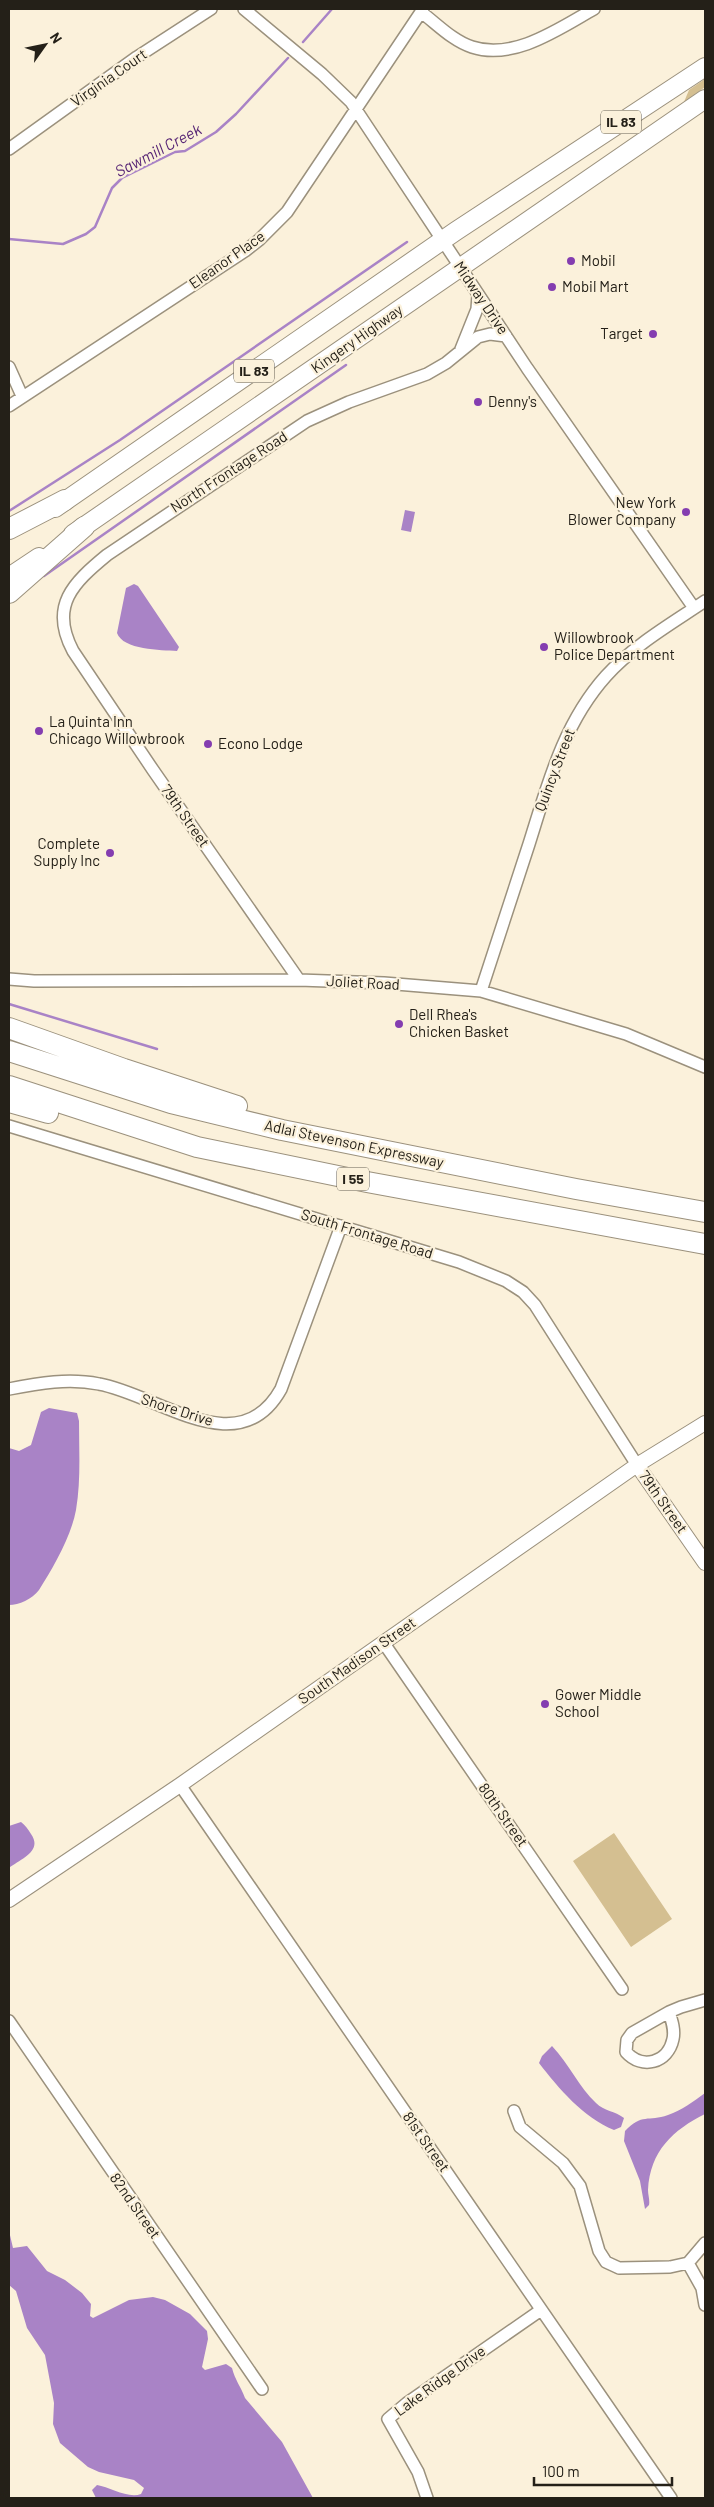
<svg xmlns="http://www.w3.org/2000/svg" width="714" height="2507" viewBox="0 0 714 2507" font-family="Barlow,sans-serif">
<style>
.green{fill:#d4bf91}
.water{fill:#a983c6}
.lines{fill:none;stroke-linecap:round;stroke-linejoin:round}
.stream{stroke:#a983c6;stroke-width:2.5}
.minor-casing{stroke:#9b917d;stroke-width:14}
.tertiary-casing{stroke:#9b917d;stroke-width:16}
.trunk-casing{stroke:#9b917d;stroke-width:20}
.motorway-casing{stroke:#9b917d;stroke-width:22}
.minor{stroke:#fff;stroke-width:11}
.tertiary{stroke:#fff;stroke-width:14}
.trunk{stroke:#fff;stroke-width:18}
.motorway{stroke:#fff;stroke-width:20}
.poi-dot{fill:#843db0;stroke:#fbf1db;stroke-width:2}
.labels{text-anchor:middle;stroke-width:4.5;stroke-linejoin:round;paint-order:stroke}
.shield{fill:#fbf1db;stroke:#645f52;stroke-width:1}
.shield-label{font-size:14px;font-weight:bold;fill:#242018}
.street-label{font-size:15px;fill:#242018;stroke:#fbf1db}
.poi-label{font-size:15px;fill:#242018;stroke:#fbf1db;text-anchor:start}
.water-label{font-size:16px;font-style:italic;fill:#572575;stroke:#fbf1db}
</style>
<rect width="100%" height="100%" fill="#fbf1db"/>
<path class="green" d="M705 79V87L684 102 689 90Z
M614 1833 672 1919 631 1947 573 1861Z"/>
<path class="water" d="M405 510 415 512 411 532 401 530Z
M134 584 138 586 179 647 177 651C161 650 123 650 117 633L126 588Z
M49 1408 77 1413 79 1421C79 1450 81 1481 76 1510 71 1537 53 1568 39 1590 32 1599 19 1605 9 1605V1448L19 1451 31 1445 41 1412Z
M21 1822C25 1825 28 1829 31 1834 43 1851 21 1859 9 1868V1826Z
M552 2046C569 2064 579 2087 596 2103 604 2111 615 2111 624 2118L621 2127 614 2130C583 2117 559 2089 539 2063L542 2056Z
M705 2093V2114C673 2130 650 2151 648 2190 648 2195 650 2200 649 2205L645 2209 640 2181 624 2141 625 2131C642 2113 648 2122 668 2115 682 2110 693 2102 705 2093Z
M9 2231 13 2248 27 2246 47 2271 65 2280 82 2293 91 2304 90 2316 93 2318 129 2300 153 2297 165 2300 190 2314 207 2331 208 2339 202 2367 205 2370 226 2364 232 2368C235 2380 241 2387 245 2398L282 2442 313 2498H96L92 2490 97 2485C110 2487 128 2499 141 2494L144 2488 134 2480 99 2472 88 2467 60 2443 53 2424 54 2403 45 2355 27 2328 16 2291 9 2285Z"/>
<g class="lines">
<path class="stream" d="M303 42 332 9
M9 239 63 244 86 234 95 227 112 188 122 178 175 152 185 151 216 132 236 114 288 58
M9 511 120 440 407 242
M44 576 346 365
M9 1004 157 1049"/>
<g class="minor-casing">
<path id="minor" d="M244 9 322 74 351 102 527 368 694 608
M421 12C437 24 453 41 472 47 514 61 560 28 594 9
M9 149 137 57 211 9
M461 349 477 309 478 295
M9 367 22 396
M9 406 245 251 259 240 287 212 423 9
M9 979 34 981 299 980 384 983 481 991 626 1034 705 1067
M299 980 153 770 73 651C49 606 73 583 107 555L307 421 349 402 427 374 446 363 478 337 490 334 506 336
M481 991C497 942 513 893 529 844 548 784 563 724 606 676 634 645 671 624 705 601
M9 1126 459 1262 506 1281 523 1292 535 1305 637 1465
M9 1389C39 1383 69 1378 99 1384 157 1394 239 1465 281 1389L341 1226
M383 1642 622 1989
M180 1785 671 2498
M669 2012C672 2021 675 2030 673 2039 668 2063 642 2070 626 2052L627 2040 632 2033Z
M669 2012 681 2007 705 2000
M9 2021 262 2389
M514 2111 520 2127 563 2163 580 2186 599 2251 606 2262 619 2268 670 2267 688 2263 705 2243
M688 2263 702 2288
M705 2287 702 2288 705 2305
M427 2498 418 2472 388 2419 407 2403 541 2310"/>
</g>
<g class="tertiary-casing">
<path id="tertiary" d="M637 1465 705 1563
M9 1900 180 1785 637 1465 705 1423"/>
</g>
<g class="trunk-casing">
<path id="trunk" d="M55 508 456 231 705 67
M73 534 705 99
M9 577 39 557"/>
</g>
<g class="motorway-casing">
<path id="motorway" d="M9 529 65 500
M9 593 84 527
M9 1028 124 1069 237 1106
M9 1051 171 1103 282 1130 576 1189 705 1212
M9 1086 197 1147 367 1182 705 1244
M9 1102 48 1113"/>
</g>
<use href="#minor" class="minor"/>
<use href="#tertiary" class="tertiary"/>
<use href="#trunk" class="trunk"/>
<use href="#motorway" class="motorway"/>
</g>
<g class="poi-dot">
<circle cx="571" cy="261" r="5"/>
<circle cx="552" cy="287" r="5"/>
<circle cx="653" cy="334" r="5"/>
<circle cx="478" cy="402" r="5"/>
<circle cx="686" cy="512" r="5"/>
<circle cx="544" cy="647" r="5"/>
<circle cx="39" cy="731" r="5"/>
<circle cx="208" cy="744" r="5"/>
<circle cx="110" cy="853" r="5"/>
<circle cx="399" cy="1024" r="5"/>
<circle cx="545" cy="1704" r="5"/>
</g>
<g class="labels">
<g class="shield">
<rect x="601" y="110.5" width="40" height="23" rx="4"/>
<rect x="234" y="359.5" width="40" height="23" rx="4"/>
<rect x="337" y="1167.5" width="32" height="23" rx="4"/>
</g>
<g class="shield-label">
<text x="621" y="127">IL 83</text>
<text x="254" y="376">IL 83</text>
<text x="353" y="1184">I 55</text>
</g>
<g class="street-label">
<text transform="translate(109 78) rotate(-35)" y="5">Virginia Court</text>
<text transform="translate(227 260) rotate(-35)" y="5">Eleanor Place</text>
<text transform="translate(481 298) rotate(56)" y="5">Midway Drive</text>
<text transform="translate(357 339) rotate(-35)" y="5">Kingery Highway</text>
<text transform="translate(229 472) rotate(-33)" y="5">North Frontage Road</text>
<text transform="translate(555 770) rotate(-69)" y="5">Quincy Street</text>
<text transform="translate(185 816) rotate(55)" y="5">79th Street</text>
<text transform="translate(363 983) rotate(3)" y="5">Joliet Road</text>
<text transform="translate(354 1144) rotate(12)" y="5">Adlai Stevenson Expressway</text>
<text transform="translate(367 1234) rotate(17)" y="5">South Frontage Road</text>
<text transform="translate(177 1410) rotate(18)" y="5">Shore Drive</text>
<text transform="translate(663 1502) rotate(55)" y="5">79th Street</text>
<text transform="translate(357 1661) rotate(-35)" y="5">South Madison Street</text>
<text transform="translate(503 1815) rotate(55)" y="5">80th Street</text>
<text transform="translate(426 2142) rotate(55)" y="5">81st Street</text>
<text transform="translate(135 2206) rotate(55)" y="5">82nd Street</text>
<text transform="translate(440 2381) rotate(-36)" y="5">Lake Ridge Drive</text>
</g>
<g class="poi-label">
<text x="581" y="266">Mobil</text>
<text x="562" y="292">Mobil Mart</text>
<text x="643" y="339" text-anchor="end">Target</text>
<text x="488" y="407">Denny's</text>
<text x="676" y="508" text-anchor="end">New York<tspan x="676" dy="17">Blower Company</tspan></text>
<text x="554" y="643">Willowbrook<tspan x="554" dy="17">Police Department</tspan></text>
<text x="49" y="727">La Quinta Inn<tspan x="49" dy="17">Chicago Willowbrook</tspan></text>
<text x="218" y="749">Econo Lodge</text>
<text x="100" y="849" text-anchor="end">Complete<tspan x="100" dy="17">Supply Inc</tspan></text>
<text x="409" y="1020">Dell Rhea's<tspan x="409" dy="17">Chicken Basket</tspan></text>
<text x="555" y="1700">Gower Middle<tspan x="555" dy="17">School</tspan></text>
</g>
<g class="water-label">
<text transform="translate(158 150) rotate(-28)" y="6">Sawmill Creek</text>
</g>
</g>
<rect width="714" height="2507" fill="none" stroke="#242018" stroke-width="20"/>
<g transform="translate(45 45) rotate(57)" stroke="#fbf1db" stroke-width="4" paint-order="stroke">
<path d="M0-4L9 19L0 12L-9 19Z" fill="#242018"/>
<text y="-8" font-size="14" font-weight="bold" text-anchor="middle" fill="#242018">N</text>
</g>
<path d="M534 2477v8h138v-8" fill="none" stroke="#242018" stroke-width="2.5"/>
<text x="542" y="2477" font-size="15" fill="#242018" stroke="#fbf1db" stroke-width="4" paint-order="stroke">100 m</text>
</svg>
